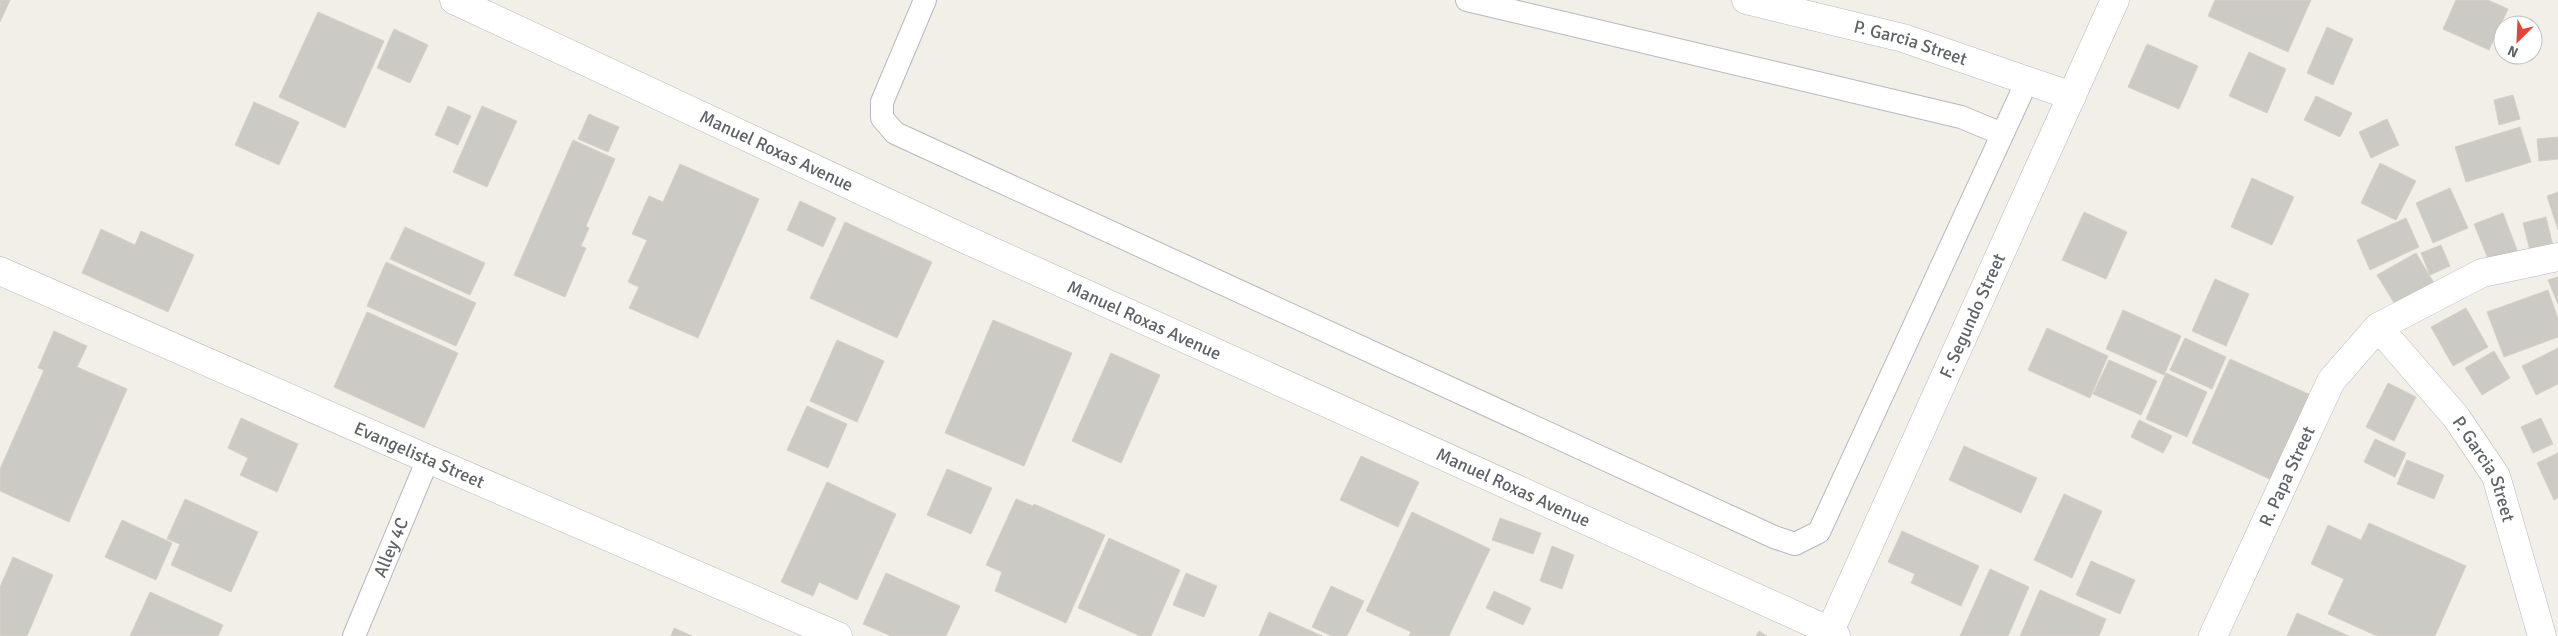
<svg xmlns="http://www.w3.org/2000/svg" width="2558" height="636" viewBox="0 0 2558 636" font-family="Signika,sans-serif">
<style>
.building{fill:#cccac5;stroke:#d6d1c6}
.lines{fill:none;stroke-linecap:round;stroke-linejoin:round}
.lane-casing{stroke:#b5b8bc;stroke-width:24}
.street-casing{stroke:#b5b8bc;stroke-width:29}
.lane{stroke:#fff;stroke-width:22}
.street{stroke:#fff;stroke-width:28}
.labels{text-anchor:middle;stroke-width:4;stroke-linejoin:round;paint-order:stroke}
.street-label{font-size:18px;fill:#5f6368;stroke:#fff}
</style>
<rect width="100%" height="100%" fill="#f1efe8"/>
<path class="building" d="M0 0H10L0 22Z
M2215 0H2311L2288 52 2208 16Z
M2456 0H2488L2508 9 2489 50 2443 29Z
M318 12 384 41 345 128 279 97Z
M2327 27 2353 39 2333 85 2307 73Z
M394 29 428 45 410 83 377 68Z
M2147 44 2198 66 2179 109 2128 87Z
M2249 52 2286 69 2267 113 2229 96Z
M2513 95 2520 119 2499 125 2494 100Z
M2316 96 2352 113 2340 137 2304 120Z
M254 102 299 122 279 165 235 145Z
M448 106 471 116 458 145 435 135Z
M482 106 517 121 487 187 453 172Z
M589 114 619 127 608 152 578 139Z
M2387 119 2399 145 2371 158 2359 132Z
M2520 127 2531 162 2466 182 2455 147Z
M2558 137V159L2539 161 2537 139Z
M573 140 615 159 586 226 589 228 581 246 586 248 565 297 514 275Z
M2380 163 2416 181 2396 220 2361 203Z
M680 164 759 199 698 338 629 308 639 287 628 282 647 240 632 234 649 196 663 202Z
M2252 178 2294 197 2272 245 2231 227Z
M2450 188 2468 228 2433 243 2416 203Z
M2558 192V230L2547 196Z
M800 201 836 218 823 247 787 230Z
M2084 212 2127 232 2106 279 2062 260Z
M2503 213 2519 255 2491 266 2474 224Z
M2546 217 2554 250 2531 255 2523 223Z
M2406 218 2419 247 2370 270 2357 240Z
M845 222 932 262 897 338 810 298Z
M405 227 485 263 470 295 390 259Z
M101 229 135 245 141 231 194 255 168 312 82 273Z
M2441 245 2450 266 2430 275 2421 253Z
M2416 253 2437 288 2399 311 2377 275Z
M386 262 476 303 456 346 367 306Z
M2558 277V304L2548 280Z
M2215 279 2249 294 2226 346 2192 331Z
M2548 290 2558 319V337L2504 357 2487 312Z
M2466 308 2488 347 2453 366 2431 327Z
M2123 310 2181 336 2164 375 2106 349Z
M367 312 458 353 424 428 334 387Z
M993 320 1072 353 1024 466 945 433Z
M2047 328 2108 356 2090 398 2028 370Z
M54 331 87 346 77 367 127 389 69 522 0 491V469L44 370 38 368Z
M2185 338 2226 357 2212 389 2170 370Z
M837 340 884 361 857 422 810 401Z
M2558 348V384L2536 395 2522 366Z
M2494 351 2510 378 2482 395 2465 368Z
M1111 353 1160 375 1121 463 1072 441Z
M2230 359 2313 396 2274 481 2192 443Z
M2109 360 2157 381 2141 415 2093 394Z
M2166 373 2207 392 2187 437 2146 419Z
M2388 383 2416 397 2394 441 2366 427Z
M807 406 847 424 828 468 787 450Z
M241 418 298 444 277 492 240 475 248 458 228 448Z
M2541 418 2553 444 2533 453 2521 427Z
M2139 420 2172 436 2163 453 2131 437Z
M2375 439 2406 453 2395 477 2364 462Z
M1964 446 2037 478 2021 513 1949 480Z
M2558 453V498L2554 500 2537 463Z
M1361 456 1419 482 1398 527 1340 500Z
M2407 460 2444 475 2434 499 2397 484Z
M947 469 992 488 971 534 927 515Z
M827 482 896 514 857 600 819 582 813 596 781 582Z
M2064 494 2102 511 2072 578 2034 560Z
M185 499 258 532 231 592 171 565 180 544 167 539Z
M1016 499 1033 506 1034 504 1105 535 1066 623 995 591 1002 572 986 565Z
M1412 512 1490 549 1449 636H1409L1411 632 1366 611Z
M1500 518 1541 533 1533 554 1492 540Z
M122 520 172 543 156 580 105 557Z
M2369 523 2466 566 2435 636H2377L2328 614 2344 579 2311 564 2328 525 2361 540Z
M1902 531 1979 566 1961 606 1911 583 1915 574 1888 562Z
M1109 538 1180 570 1151 636H1140L1078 608Z
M1552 546 1574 555 1562 589 1540 581Z
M13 557 53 575 27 636H0V587Z
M2091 561 2135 580 2120 614 2076 595Z
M1990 569 2029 587 2008 636H1960Z
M886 573 960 606 946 636H891L863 624Z
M1186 573 1217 586 1204 617 1173 605Z
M1331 586 1364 601 1347 636H1332L1312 627Z
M2040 590 2106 619 2099 636H2020Z
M1494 591 1531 608 1523 625 1486 608Z
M150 592 223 625 218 636H130Z
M1269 612 1322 636H1259Z
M2297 613 2349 636H2287Z
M674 628 692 636H671Z
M1759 631 1767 636H1756Z"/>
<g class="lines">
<g class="lane-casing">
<g id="lane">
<path d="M925 0 882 102V118L895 133 1774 537 1795 544 1819 532 2027 81"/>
<path d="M1467 0 1961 117 2002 134"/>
<path id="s1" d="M354 636 428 459"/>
</g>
</g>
<g class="street-casing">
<g id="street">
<path id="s2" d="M454 0 967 240 1830 631 1836 636"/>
<path id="s3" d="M1746 0 1903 38 2072 96"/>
<path id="s4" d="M0 271 428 459 838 636"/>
<path id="s5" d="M2378 327 2456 417 2496 476 2542 636"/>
<path id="s6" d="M1830 631 2115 0"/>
<path id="s7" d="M2213 636 2331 381 2378 327 2482 273 2558 257"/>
</g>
</g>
<use href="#lane" class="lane"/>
<use href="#street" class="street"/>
</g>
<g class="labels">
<g class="street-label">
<text dy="6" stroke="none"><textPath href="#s3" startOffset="170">P. Garcia Street</textPath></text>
<text dy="6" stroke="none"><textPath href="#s2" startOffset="356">Manuel Roxas Avenue</textPath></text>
<text dy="6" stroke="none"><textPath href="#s6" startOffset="346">F. Segundo Street</textPath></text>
<text dy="6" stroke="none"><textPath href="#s2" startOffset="761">Manuel Roxas Avenue</textPath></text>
<text dy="6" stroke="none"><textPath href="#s4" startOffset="458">Evangelista Street</textPath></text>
<text dy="6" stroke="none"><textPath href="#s5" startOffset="179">P. Garcia Street</textPath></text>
<text dy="6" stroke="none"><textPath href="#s7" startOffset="176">R. Papa Street</textPath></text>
<text dy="6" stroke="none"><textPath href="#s2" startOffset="1166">Manuel Roxas Avenue</textPath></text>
<text dy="6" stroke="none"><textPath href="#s1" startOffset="96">Alley 4C</textPath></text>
</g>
</g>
<g transform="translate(2518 40) rotate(204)"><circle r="24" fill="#ffffff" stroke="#bfc1c3"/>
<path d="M0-4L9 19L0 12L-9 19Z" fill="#ea4335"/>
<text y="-8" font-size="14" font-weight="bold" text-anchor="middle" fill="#5f6368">N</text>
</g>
</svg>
